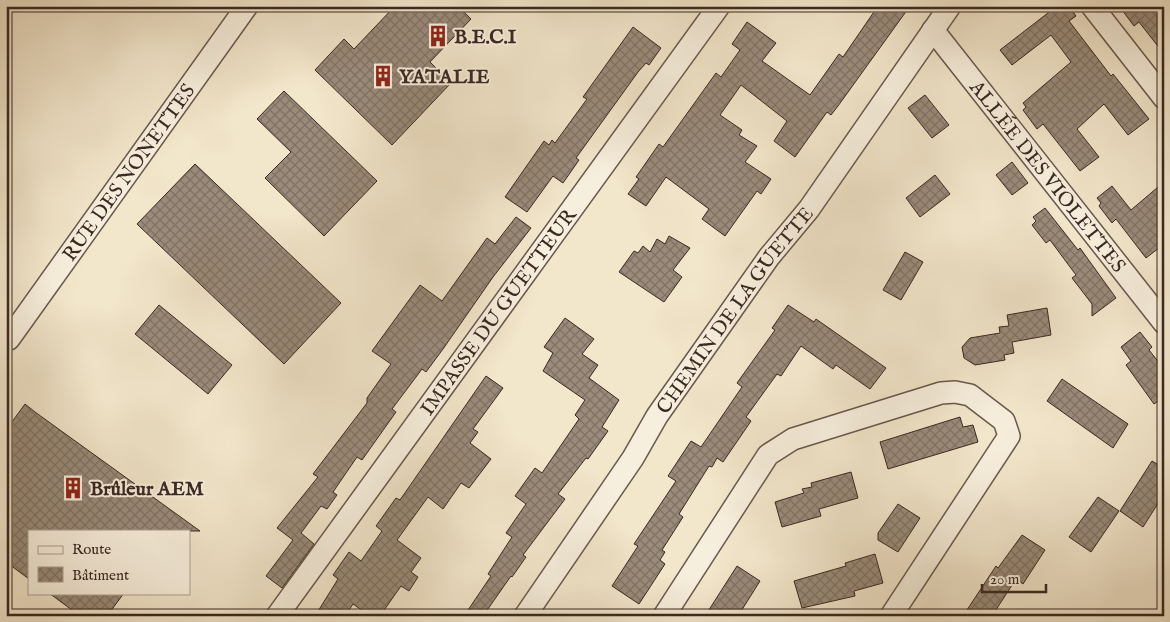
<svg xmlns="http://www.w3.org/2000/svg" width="1170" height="622" viewBox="0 0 1170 622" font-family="'IM FELL English',serif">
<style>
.building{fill:url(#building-cross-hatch);stroke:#3a2923}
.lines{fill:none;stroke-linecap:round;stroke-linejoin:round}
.street-casing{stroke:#68584d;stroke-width:24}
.street{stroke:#f7efdd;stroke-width:21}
.labels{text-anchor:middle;stroke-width:4;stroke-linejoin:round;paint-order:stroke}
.poi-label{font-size:20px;font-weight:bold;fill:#3a2923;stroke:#f7efdd;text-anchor:start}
.street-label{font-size:20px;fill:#3a2923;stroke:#f7efdd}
</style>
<defs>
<pattern id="building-cross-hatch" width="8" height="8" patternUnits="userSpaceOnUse" patternTransform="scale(1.25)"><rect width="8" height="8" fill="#9a8b7a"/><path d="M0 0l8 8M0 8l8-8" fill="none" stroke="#7f7264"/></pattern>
</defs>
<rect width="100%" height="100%" fill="#f2e6cb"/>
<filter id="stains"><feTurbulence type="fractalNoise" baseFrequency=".004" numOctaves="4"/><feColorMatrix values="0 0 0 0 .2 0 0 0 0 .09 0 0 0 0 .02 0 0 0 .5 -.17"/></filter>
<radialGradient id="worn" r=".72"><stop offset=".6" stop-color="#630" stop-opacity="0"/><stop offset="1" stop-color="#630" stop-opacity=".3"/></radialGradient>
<path class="building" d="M395 6H458L471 19 430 62 451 83 392 145 315 70 344 39 354 49Z
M878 6H910L838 106 831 115 827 112 795 157 774 141 787 121 741 85 720 115 742 130 739 135 757 146 745 162 771 179 761 194 757 191 725 236 702 219 709 209 666 177 646 206 628 194 639 179 636 177 659 144 663 147 716 73 721 77 740 50 732 44 747 22 776 43 762 61 810 95 839 54 843 57Z
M1057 6H1069L1076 16 1069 21 1111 76 1113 74 1149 119 1128 135 1104 104 1077 129 1099 157 1080 171 1043 124 1037 129 1023 110 1026 107 1023 103 1071 62 1051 35 1012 65 1000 50Z
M1119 6H1159L1158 7 1164 15V54L1139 22 1134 26Z
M633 27 661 48 649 65 646 63 638 72 576 158 579 160 563 183 553 176 527 212 505 197 544 141 549 145 552 140 555 143 587 99 583 97Z
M284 91 377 181 324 236 265 178 291 152 257 119Z
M925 95 949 125 932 138 908 108Z
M1012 162 1028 183 1012 195 996 175Z
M195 164 341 303 284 364 137 224Z
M935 175 950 194 920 217 906 198Z
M1164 182V244L1146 258 1116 219 1112 223 1099 206 1101 203 1097 198 1112 186 1131 210Z
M1045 208 1078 250 1080 248 1116 298 1092 316V304L1072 278 1076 275 1050 240 1046 243 1032 225 1036 221 1033 217Z
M516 217 531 228 493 277 443 349 426 372 422 369 392 409 396 412 362 460 357 457 333 492 337 495 327 509 321 506 301 533 314 544 282 588 266 576 293 540 277 528 318 477 313 474 367 403V398L391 364 372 351 420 285 442 301 487 238 495 244Z
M669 236 690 248 673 270 682 277 664 302 619 272 634 251 638 253 643 246 650 252 657 239 665 244Z
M905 252 923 262 901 300 883 290Z
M159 305 232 365 208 394 135 334Z
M788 305 814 322 816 319 886 368 870 389 836 365 833 369 801 346 781 376 777 374 746 417 751 421 723 462 717 458 712 467 709 466 679 514 683 517 662 550 665 552 660 560 665 564 639 604 612 586 638 546 634 544 676 481 668 476 691 441 701 447 742 387 737 383 775 330 772 328Z
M1047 308 1051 335 1012 342 1014 353 1004 355 1005 360 975 365 964 358 962 347 970 338 1000 333 999 327 1009 326 1007 315Z
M565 318 594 339 582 354 598 365 589 378 619 400 602 427 608 431 588 459 586 458 558 494 565 499 523 555 526 557 512 577 511 576 483 616H464L491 576 488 574 512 537 506 533 526 504 515 496 535 468 542 473 579 419 575 415 585 400 543 371 553 353 544 347Z
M1140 332 1152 347 1149 350 1164 369V397L1154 404 1126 365 1131 361 1121 347Z
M486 376 503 388 473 429 478 432 470 443 491 459 469 488 461 483 443 509 428 497 397 540 421 558 411 572 418 577 409 591 401 586 380 616H370L353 604 345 616H315L338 579 333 575 349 552 361 561 382 531 376 526 396 498 400 500Z
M1062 379 1128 424 1113 448 1047 401Z
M25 404 35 412 200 531H29V579L6 562V430Z
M960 417 963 427 973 425 978 442 888 469 880 442Z
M1152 461 1164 468V494L1143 527 1120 511Z
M851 472 858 498 819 509 821 516 782 527 775 502 804 493 802 489 812 487 811 483Z
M1098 497 1119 511 1091 552 1069 537Z
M898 504 920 518 898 552 878 540V533Z
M1022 535 1045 550 1023 584 1016 579 992 616H963L996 566 998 568Z
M875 554 883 583 854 591 855 596 802 608 794 581 846 566 845 563Z
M737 566 760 581 738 616H705Z
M49 593H124L107 616H80Z"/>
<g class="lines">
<g class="street-casing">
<g id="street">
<path d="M1092 6 1164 98"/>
<path id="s1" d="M933 30 1164 323"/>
<path id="s2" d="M9 339 247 6"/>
<path id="s3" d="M277 616 719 6"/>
<path id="s4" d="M525 616 633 458 657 416 769 257 809 209 950 6"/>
<path d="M664 616 768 455 793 439 941 393 955 392 970 395 1004 421 1009 436 891 616"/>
</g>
</g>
<use href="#street" class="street"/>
</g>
<defs>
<g id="building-bare" transform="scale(1.725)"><path d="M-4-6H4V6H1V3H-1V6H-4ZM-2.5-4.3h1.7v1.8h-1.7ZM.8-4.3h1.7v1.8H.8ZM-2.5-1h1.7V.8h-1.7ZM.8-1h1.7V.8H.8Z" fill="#8f2418" stroke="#f7efdd" stroke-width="2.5" paint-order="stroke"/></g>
</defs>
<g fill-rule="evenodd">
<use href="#building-bare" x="438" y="36"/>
<use href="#building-bare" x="383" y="76"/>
<use href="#building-bare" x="73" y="488"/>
</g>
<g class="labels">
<g class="poi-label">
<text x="454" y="43">B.E.C.I</text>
<text x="399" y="83">YATALIE</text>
<text x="90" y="495">Brûleur AEM</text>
</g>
<g class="street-label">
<text dy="7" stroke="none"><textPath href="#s2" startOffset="205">RUE DES NONETTES</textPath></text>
<text dy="7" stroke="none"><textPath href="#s1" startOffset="186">ALLÉE DES VIOLETTES</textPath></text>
<text dy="7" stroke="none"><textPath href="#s4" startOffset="371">CHEMIN DE LA GUETTE</textPath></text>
<text dy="7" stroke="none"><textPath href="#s3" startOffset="376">IMPASSE DU GUETTEUR</textPath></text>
</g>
</g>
<rect width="1170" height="622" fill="none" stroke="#f2e6cb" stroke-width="25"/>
<rect x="8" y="8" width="1155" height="607" fill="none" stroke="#3a2923" stroke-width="2.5"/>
<rect x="12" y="12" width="1145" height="597" fill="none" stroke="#3a2923"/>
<rect x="28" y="530" width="162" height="65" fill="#f7efdd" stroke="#aba093"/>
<rect x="38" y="546" width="25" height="8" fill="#f7efdd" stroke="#aba093"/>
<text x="72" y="554" font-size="15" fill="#3a2923">Route</text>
<rect x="38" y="567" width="25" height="15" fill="url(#building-cross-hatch)" stroke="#aba093"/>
<text x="72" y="580" font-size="15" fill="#3a2923">Bâtiment</text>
<path d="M982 584v8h64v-8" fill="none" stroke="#3a2923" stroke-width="2.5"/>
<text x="990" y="584" font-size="15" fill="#3a2923" stroke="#f7efdd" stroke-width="4" paint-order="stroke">20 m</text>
<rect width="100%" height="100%" filter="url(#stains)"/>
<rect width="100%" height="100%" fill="url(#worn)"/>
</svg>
